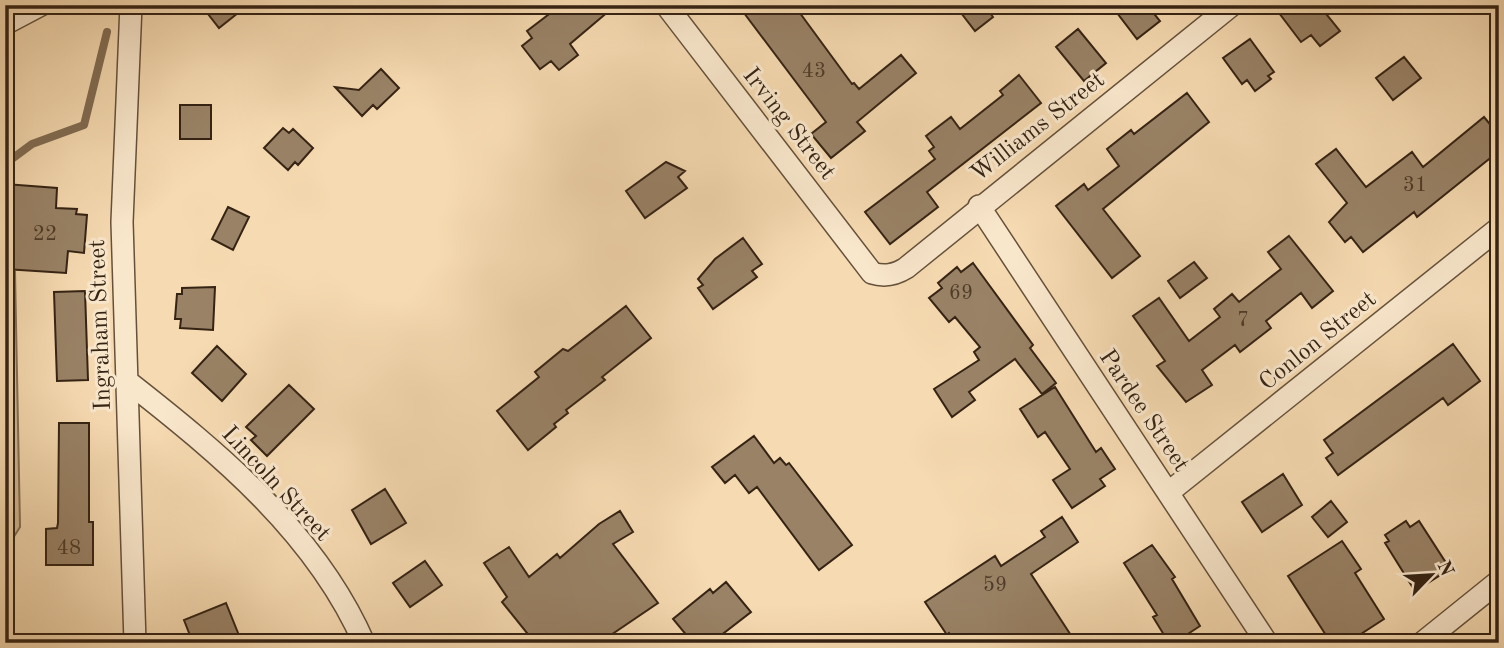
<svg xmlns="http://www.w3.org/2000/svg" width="1504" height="648" viewBox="0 0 1504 648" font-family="'Old Standard TT',serif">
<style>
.green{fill:#d5bb96;stroke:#856f55;stroke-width:2}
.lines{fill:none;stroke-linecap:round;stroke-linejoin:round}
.stream{stroke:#816c52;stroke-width:8}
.building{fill:#998266;stroke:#352314;stroke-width:2}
.street-casing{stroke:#65513b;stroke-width:24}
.street{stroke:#f9e7cc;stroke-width:21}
.labels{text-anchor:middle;stroke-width:6;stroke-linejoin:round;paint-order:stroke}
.number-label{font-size:21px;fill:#4e3b28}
.street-label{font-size:24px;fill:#352314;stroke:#f9e7cc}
</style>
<rect width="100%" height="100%" fill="#f6dab1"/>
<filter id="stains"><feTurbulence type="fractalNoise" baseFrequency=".00286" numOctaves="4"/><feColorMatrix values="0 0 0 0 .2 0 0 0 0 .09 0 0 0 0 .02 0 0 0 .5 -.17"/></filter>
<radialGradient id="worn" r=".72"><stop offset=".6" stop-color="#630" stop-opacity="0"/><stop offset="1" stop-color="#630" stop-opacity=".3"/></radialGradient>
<path class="green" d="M5 272H15L20 527 5 551Z"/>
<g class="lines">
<path class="stream" d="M5 164 32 144 84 125 107 32"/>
</g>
<path class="building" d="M201 5H248L219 28Z
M561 5H616L570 44 578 55 559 70 551 61 540 69 522 46 532 38 527 31Z
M738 5H794L852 84 854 83 859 89 901 55 916 73 857 122 865 131 831 158 811 134 826 122Z
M955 5H984L993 17 975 31Z
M1111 5H1147L1160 21 1137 39Z
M1273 5H1319L1340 31 1320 46 1311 35 1301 42Z
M1078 29 1106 63 1084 81 1056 47Z
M1250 39 1274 72 1268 76 1271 79 1255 91 1247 80 1242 84 1223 58Z
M1404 57 1421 78 1393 100 1376 78Z
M381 69 399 88 377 109 373 105 362 116 335 87 359 90Z
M1019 75 1041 103 927 192 938 207 890 244 865 212 935 159 929 151 934 147 926 136 951 117 960 129 1003 95 1000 91Z
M1187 93 1209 122 1103 209 1140 256 1112 278 1056 206 1084 184 1088 190 1119 166 1107 149 1131 130 1134 134Z
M180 105H211V139H180Z
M1484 117 1499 135V151L1417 217 1414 212 1363 252 1351 237 1345 242 1329 222 1347 203 1316 164 1336 149 1366 187 1412 152 1423 167Z
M283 128 289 133 293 129 313 148 298 165 295 162 288 170 264 148Z
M666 162 685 171 678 177 687 188 645 218 626 191Z
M5 184 57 188 56 208 77 209 76 214 87 215 84 253 68 251 66 273 5 269Z
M228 207 249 217 233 250 212 239Z
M1289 236 1333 291 1312 308 1301 293 1266 321 1271 328 1240 352 1235 345 1202 370 1212 385 1186 402 1157 366 1165 361 1133 316 1159 298 1189 341 1220 317 1214 309 1232 294 1239 302 1281 269 1268 252Z
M743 238 762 264 752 271 757 277 713 309 698 288 703 285 698 279 715 259Z
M1194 262 1207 278 1180 298 1168 281Z
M973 263 1033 345 1030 348 1056 383 1042 394 1015 359 969 392 975 400 952 417 934 389 979 360 974 352 980 347 955 317 949 322 929 298 942 288 938 283 957 267 961 272Z
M215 287 213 330 180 328 181 319H175L177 294H182V288Z
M85 291 88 380 57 381 54 292Z
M626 306 651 338 602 377 605 380 566 410 568 413 554 424 556 427 528 450 497 411 539 377 535 372 563 349 568 351Z
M1453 344 1480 381 1448 405 1443 398 1338 475 1326 458 1333 453 1324 440Z
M217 346 246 374 222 401 192 373Z
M289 385 314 409 267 456 251 440 256 436 246 427Z
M1055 387 1096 452 1101 448 1115 469 1100 479 1105 486 1072 508 1053 480 1070 469 1045 432 1038 437 1020 409Z
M59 423H89V522H93V565H46V529L57 528 58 523Z
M754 436 774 463 780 458 786 465 789 463 852 545 819 570 757 487 749 493 735 475 725 483 712 467Z
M1283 474 1302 505 1262 532 1242 502Z
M385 489 406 523 371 544 352 510Z
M1331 501 1347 522 1328 537 1312 517Z
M620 511 633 532 613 544 658 603 599 643H535L502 602 507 597 484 563 509 547 529 577 557 554 560 558 599 524Z
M1062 517 1078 542 1031 574 1076 643H956L949 633 947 635 925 602 995 556 1001 566 1045 537 1041 531Z
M1406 521 1410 527 1419 521 1450 569 1415 591 1385 543 1389 541 1385 535Z
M1342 541 1361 569 1355 573 1384 619 1347 643H1331L1288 576Z
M1152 545 1175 577 1172 579 1200 626 1174 643H1169L1153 617 1157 615 1124 563Z
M425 561 442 585 410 607 393 583Z
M726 582 751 612 711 643H693L673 619 710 589 713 593Z
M226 603 240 638 227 643H193L184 620Z"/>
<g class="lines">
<g class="street-casing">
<path id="street" d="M131 5 122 222 135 643
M666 5 872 273C885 277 895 275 906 268L1232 5
M5 24 41 5
M979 206 1267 643
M127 381C219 453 316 533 364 643
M1169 492 1499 228
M1422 643 1499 581"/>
</g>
<use href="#street" class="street"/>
</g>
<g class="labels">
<g class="number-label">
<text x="814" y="77">43</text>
<text x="1415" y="191">31</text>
<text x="45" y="240">22</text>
<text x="961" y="299">69</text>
<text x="1243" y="326">7</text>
<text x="69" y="554">48</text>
<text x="995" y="591">59</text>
</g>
<g class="street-label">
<text transform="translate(790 123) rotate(52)" y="8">Irving Street</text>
<text transform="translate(1037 126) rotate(-38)" y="8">Williams Street</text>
<text transform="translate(99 325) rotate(-92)" y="8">Ingraham Street</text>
<text transform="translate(1317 340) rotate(-39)" y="8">Conlon Street</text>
<text transform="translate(1145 410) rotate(56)" y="8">Pardee Street</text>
<text transform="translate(277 483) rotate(47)" y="8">Lincoln Street</text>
</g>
</g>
<rect width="1504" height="648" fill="none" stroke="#f6dab1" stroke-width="28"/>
<rect x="7" y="7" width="1490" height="634" fill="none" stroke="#352314" stroke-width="3.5"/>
<rect x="14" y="14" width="1476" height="620" fill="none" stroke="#352314" stroke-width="2"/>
<g transform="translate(1431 575) rotate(65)" stroke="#f9e7cc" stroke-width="5" paint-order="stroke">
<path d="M0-5L12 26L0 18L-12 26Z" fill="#352314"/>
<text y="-10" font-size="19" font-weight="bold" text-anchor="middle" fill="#352314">N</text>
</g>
<rect width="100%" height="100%" filter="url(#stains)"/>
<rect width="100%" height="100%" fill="url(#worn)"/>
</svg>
